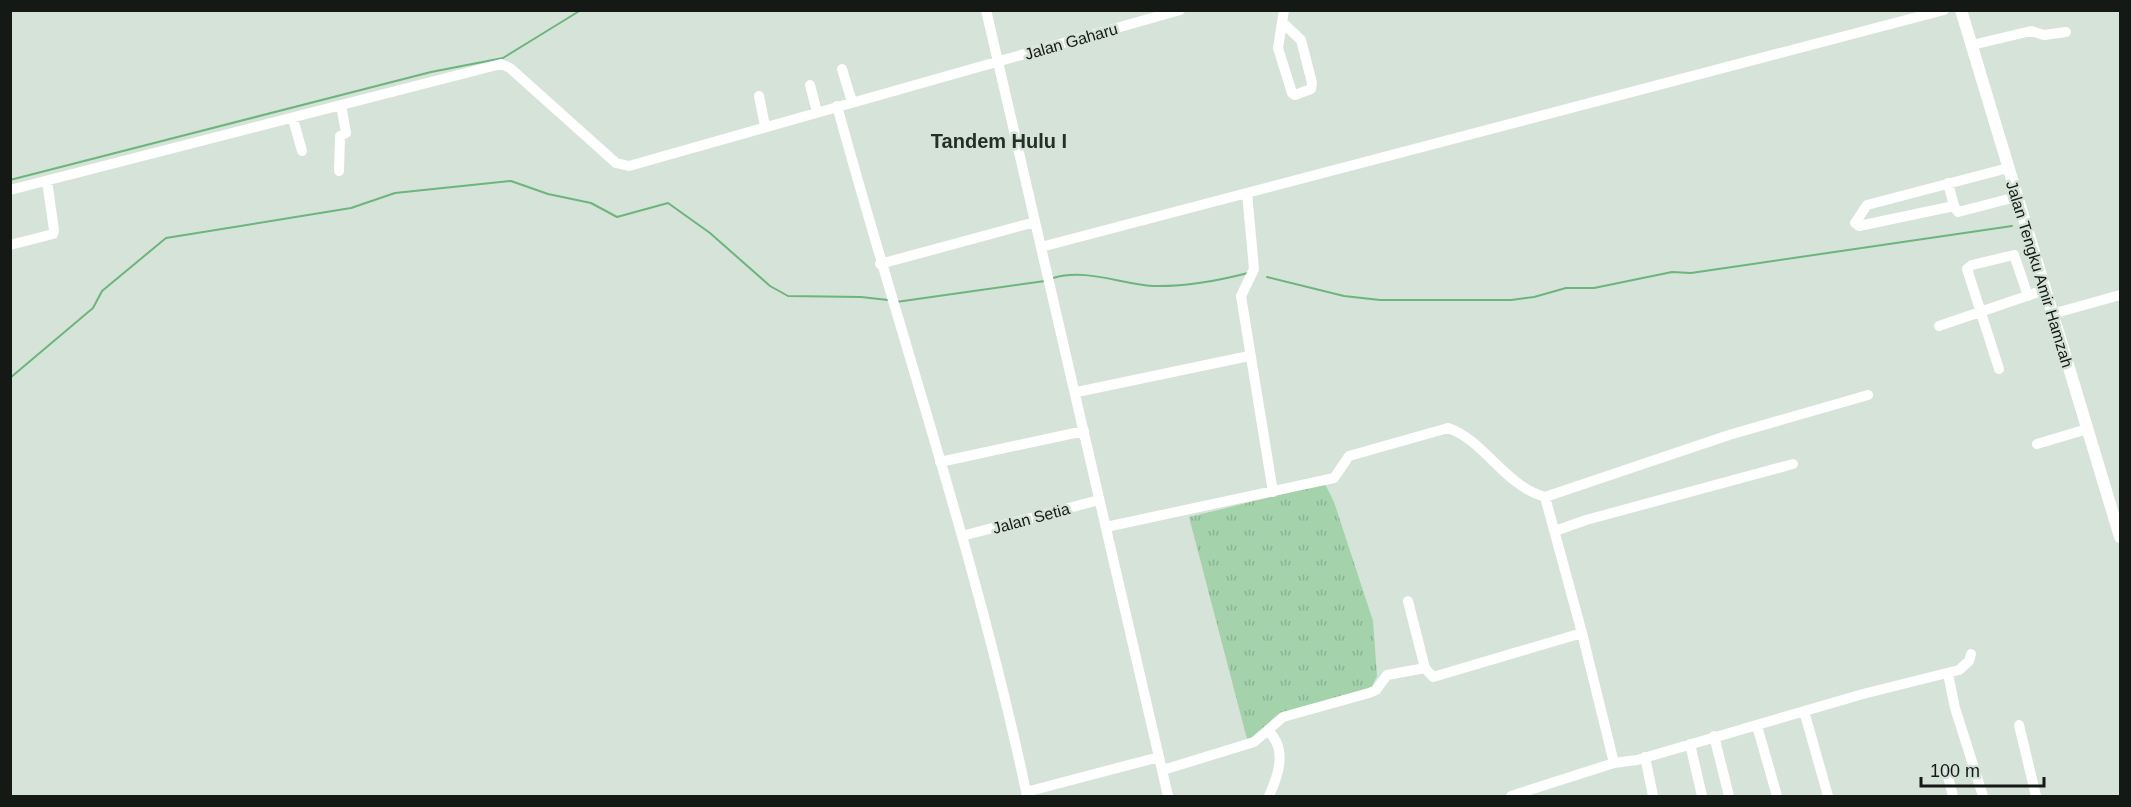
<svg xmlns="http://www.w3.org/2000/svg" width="2131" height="807" viewBox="0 0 2131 807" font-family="Arial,sans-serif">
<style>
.grass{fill:url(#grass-tufts)}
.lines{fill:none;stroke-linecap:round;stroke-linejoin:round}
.stream{stroke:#6cb57c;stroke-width:2}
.minor{stroke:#fff;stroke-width:10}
.major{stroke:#fff;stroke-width:12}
.labels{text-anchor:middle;stroke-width:5;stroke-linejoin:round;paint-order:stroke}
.street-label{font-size:16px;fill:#141915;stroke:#d6e3d8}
.quarter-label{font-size:20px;font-weight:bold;fill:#242f26;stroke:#d6e3d8}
</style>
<defs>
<pattern id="grass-tufts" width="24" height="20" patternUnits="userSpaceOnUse" patternTransform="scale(1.5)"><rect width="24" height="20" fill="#a3d2ab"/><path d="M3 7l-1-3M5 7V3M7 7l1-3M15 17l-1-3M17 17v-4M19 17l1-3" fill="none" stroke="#8bb492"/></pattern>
</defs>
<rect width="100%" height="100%" fill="#d6e3d8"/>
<path class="grass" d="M1325 484 1334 502 1373 621 1377 676 1371 688 1278 718 1259 735 1247 739 1189 517Z"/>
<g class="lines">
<path class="stream" d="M10 180 431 72 503 58 581 10
M1267 277 1344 296 1380 300H1511L1534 297 1566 288H1594L1672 272 1691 273 2012 226
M1053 278C1086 268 1120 284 1153 286 1186 287 1217 281 1248 273
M896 302 1045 281
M10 378 93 308 102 291 166 238 351 208 395 193 511 181 548 194 591 203 617 217 668 203 710 233 770 286 788 296 861 297 888 300"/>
<path class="minor" d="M986 10 1168 796
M1284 24 1301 40 1312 83 1311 89 1295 95 1292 93 1278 48 1284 10
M1972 45 2031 31 2044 35 2066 32
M842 69 852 102
M810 85 817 112
M759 96 765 126
M837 106C900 336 978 563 1027 796
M293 119 302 151
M2008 168 1867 205 1855 223 1859 226 1954 206 1958 212 2016 197
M339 171 340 136 346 133 341 105
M1948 183 1954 206
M10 190 501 64 510 68 616 163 629 166 1180 10
M1247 193 1254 269 1241 296 1273 492
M10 245 53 234 54 230 47 181
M1041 247 1944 10
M880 264 1035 222
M2052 314 2120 295
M1939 326 2044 290
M1999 369 1967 269 1972 265 2014 255 2028 296
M1077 392 1249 356
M2037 444 2087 429
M940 462 1084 431
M1106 527 1334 478 1349 456 1448 428C1484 440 1505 486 1545 497L1729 435 1868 395
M1555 531 1586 520 1793 464
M962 536 1099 500
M1408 601 1425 668 1433 677 1582 633 1545 497
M1582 633 1614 763
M1948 674 1955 708 1983 796
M1804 711 1828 796
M2019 725 2036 796
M1757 726 1777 796
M1268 731C1288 749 1278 776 1269 796
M1714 736 1729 796
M1690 744 1702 796
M1645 757 1653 796
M1163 770 1254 742 1283 717 1369 693 1376 690 1387 675 1425 668
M1947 773 1953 796
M1026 792 1159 757
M1511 796 1614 763 1637 760 1863 694 1959 670 1969 661 1971 654"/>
<path class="major" d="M1961 10 2120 537"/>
</g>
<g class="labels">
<g class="street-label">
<text transform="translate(1071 41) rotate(-16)" y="6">Jalan Gaharu</text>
<text transform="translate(2040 274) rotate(73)" y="6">Jalan Tengku Amir Hamzah</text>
<text transform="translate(1031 518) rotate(-15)" y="6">Jalan Setia</text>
</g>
<g class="quarter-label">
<text x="999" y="148">Tandem Hulu I</text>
</g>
</g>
<rect width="2131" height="807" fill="none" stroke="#141915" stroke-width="24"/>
<path d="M1921 777v9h123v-9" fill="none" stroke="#141915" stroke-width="3"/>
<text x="1930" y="777" font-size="18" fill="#141915" stroke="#d6e3d8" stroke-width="4.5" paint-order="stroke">100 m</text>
</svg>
